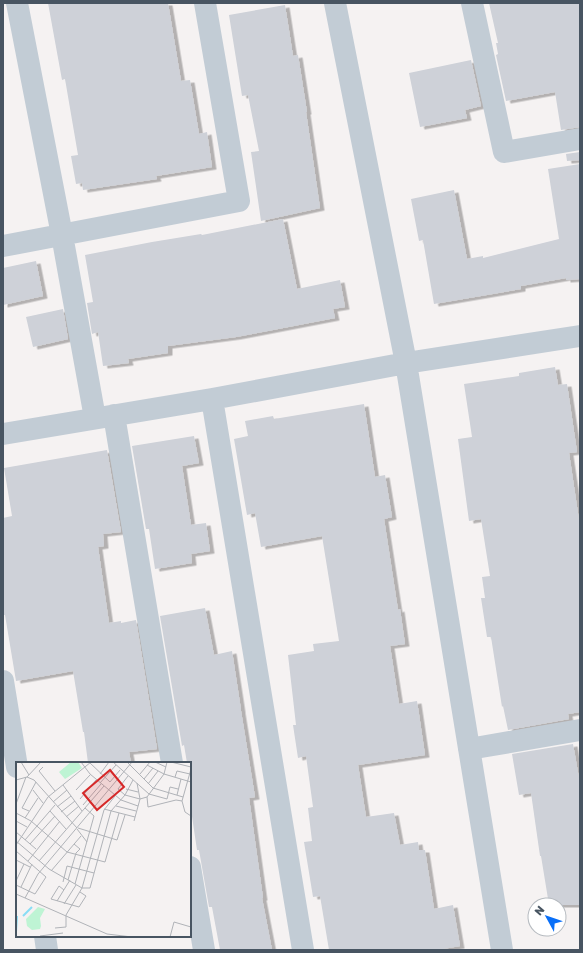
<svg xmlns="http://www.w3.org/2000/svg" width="583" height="953" viewBox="0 0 583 953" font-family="'Golos Text',sans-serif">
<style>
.building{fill:#ced1d8;filter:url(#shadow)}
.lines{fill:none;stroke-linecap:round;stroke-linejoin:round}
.minor{stroke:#c2ccd5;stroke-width:22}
.inset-river{fill:none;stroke:#88ddf5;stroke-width:2}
.inset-road{fill:none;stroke:#b0b3b8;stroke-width:1}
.view{fill:#d62828;fill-opacity:0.15;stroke:#d62828;stroke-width:2}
.inset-edge{fill:none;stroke:#485562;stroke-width:2}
</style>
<defs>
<filter id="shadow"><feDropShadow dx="4.5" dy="2.5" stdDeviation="0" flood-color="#0004"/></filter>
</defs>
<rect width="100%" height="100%" fill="#f5f2f2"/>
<path class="building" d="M48 3H168L181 81 190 80 199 134 207 132 212 167 156 176 157 179 83 190 82 183 76 184 71 156 78 155 65 79 62 80Z
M489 3H580V127L561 130 555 92 506 101 496 55 498 54 496 43H498Z
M285 5 293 56 298 55 307 112H306L320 208 261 221 251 152 259 151 248 95 242 96 229 15Z
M471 60 481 106 465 110 467 118 420 127 409 73Z
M580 152V160L567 161 566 154Z
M580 164V279L566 280V278L521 286V289L434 304 423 240 419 241 411 199 454 190 467 259 483 256V258L559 239 548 169Z
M283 219 297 289 340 280 345 307 333 309 335 318 236 337 168 346V353L128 359 129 363 103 366 98 332 92 334 87 303 93 302 85 255 152 242 201 234 202 235Z
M36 261 43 296 3 305V268Z
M63 309 68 339 33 347 26 317Z
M555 367 558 385 567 384 577 452 569 453 580 527V712L568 714 569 719 508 730 503 706 502 707 491 637H487L481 598H485L482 577 490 576 481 519 469 521 458 439 472 437 464 384 519 376V373Z
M364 404 375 477 385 475 392 517 384 519 398 610 400 609 405 644 390 646 399 704 417 701 425 755 358 765 366 817 394 813 400 845 418 842 419 850H425L434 909 453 905 460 946 437 950H329L320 896 313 897 304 842 312 841 308 808 313 807 306 756 298 758 293 725H296L288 655 314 651 313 644 339 641 322 536 261 547 255 513 247 515 234 439 248 436 245 421 273 416 274 419Z
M194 436 199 463 182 466 191 525 206 523 210 551 191 554 192 563 155 569 149 529H146L132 446Z
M107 450 121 532 103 534 104 546 98 547 109 623 121 621V623L136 620 157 749 129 752 131 763H88L84 732H83L73 671 16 681 5 615H3V518L12 516 4 468Z
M205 608 214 655 232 651 241 710V711L255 797 249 798 263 898H262L272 950H220L212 907H209L199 850H197L190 803V763H187L184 745 182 746 160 616Z
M573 744 580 784V905H549L541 856H540L531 793 519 795 512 754Z"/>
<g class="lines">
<path class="minor" d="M17 3 62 235 95 418
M335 3 406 363 502 950
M472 3 504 152 580 139
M3 246 239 201 205 3
M212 399 303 950
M114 415 172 763
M3 434 212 399 406 363 580 336
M3 681 17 767
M469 749 580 730
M190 867 204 950
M45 936 47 950"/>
</g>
<g transform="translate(16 762)">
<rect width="175" height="175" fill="#f5f2f2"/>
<path d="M55 0H62L66 6 49 17 43 10ZM22 145 29 147 24 156 25 164 24 167 16 168 11 164 10 157Z" fill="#bef4d4"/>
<path class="inset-river" d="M7 154 16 145M0 170 1 154"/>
<path class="inset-road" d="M5 0 13 13M65 0 74 12 105 38 122 44M73 0 94 20 104 8M97 0 133 32 151 37M111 0 137 26 167 35M139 0 150 5M155 0 175 5M131 3 148 12 175 20M27 5 23 9 39 29M175 7 166 39 169 50 175 54M84 12 93 0M124 12 134 0M112 14 102 27 109 33 124 37 131 35 148 12 151 0M11 15 25 0M159 15 161 9 174 12M128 17 137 6M0 18 11 15 18 18 61 66M84 21 100 3M132 22 142 9M47 23 66 49M110 27 122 30M17 28 27 41M60 28 74 13M161 33 165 17M131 35 132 45 160 38 166 39M64 37 80 18M151 37 154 25 162 27M37 40 51 28M0 42 10 15M67 43 85 22M100 44 120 49M41 45 55 34M88 47 119 55M13 49 6 46 20 20M34 49 50 67M45 50 59 39M0 51 15 59 51 90 89 100 103 51M50 55 63 44M9 56 22 36M0 59 11 65M118 59 124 37 121 21M62 66 101 78 109 53M61 67 71 80M0 70 20 87M9 78 39 43M0 79 33 107 66 126H74L95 49 109 33 117 18M14 82 39 54M0 83 32 35 75 0M0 89 30 115 19 132 0 123M0 98 14 105M12 99 44 59M23 99 88 24M35 109 65 74M52 118 60 91 64 87 58 82M0 119 8 102M47 120 51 104 78 111M59 122 78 54 69 46M5 125 16 102M48 128 43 124 35 137 63 145 70 134 64 130M0 132 91 172 116 175M9 136 22 112 116 0M41 139 54 118M48 142 60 123M39 166 50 165V153L66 126 88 48 99 34M24 174 47 171M154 175 158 160 175 165"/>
<path class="view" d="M94 8 108 25 81 48 67 31Z"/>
<rect width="175" height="175" class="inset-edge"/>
</g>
<rect width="583" height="953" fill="none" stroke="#485562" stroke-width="8"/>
<g transform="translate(547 917) rotate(310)"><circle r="19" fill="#ffffff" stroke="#b6bbc0"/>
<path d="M0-3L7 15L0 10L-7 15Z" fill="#096ff8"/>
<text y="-6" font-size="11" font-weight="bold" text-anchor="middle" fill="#485562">N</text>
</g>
</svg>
